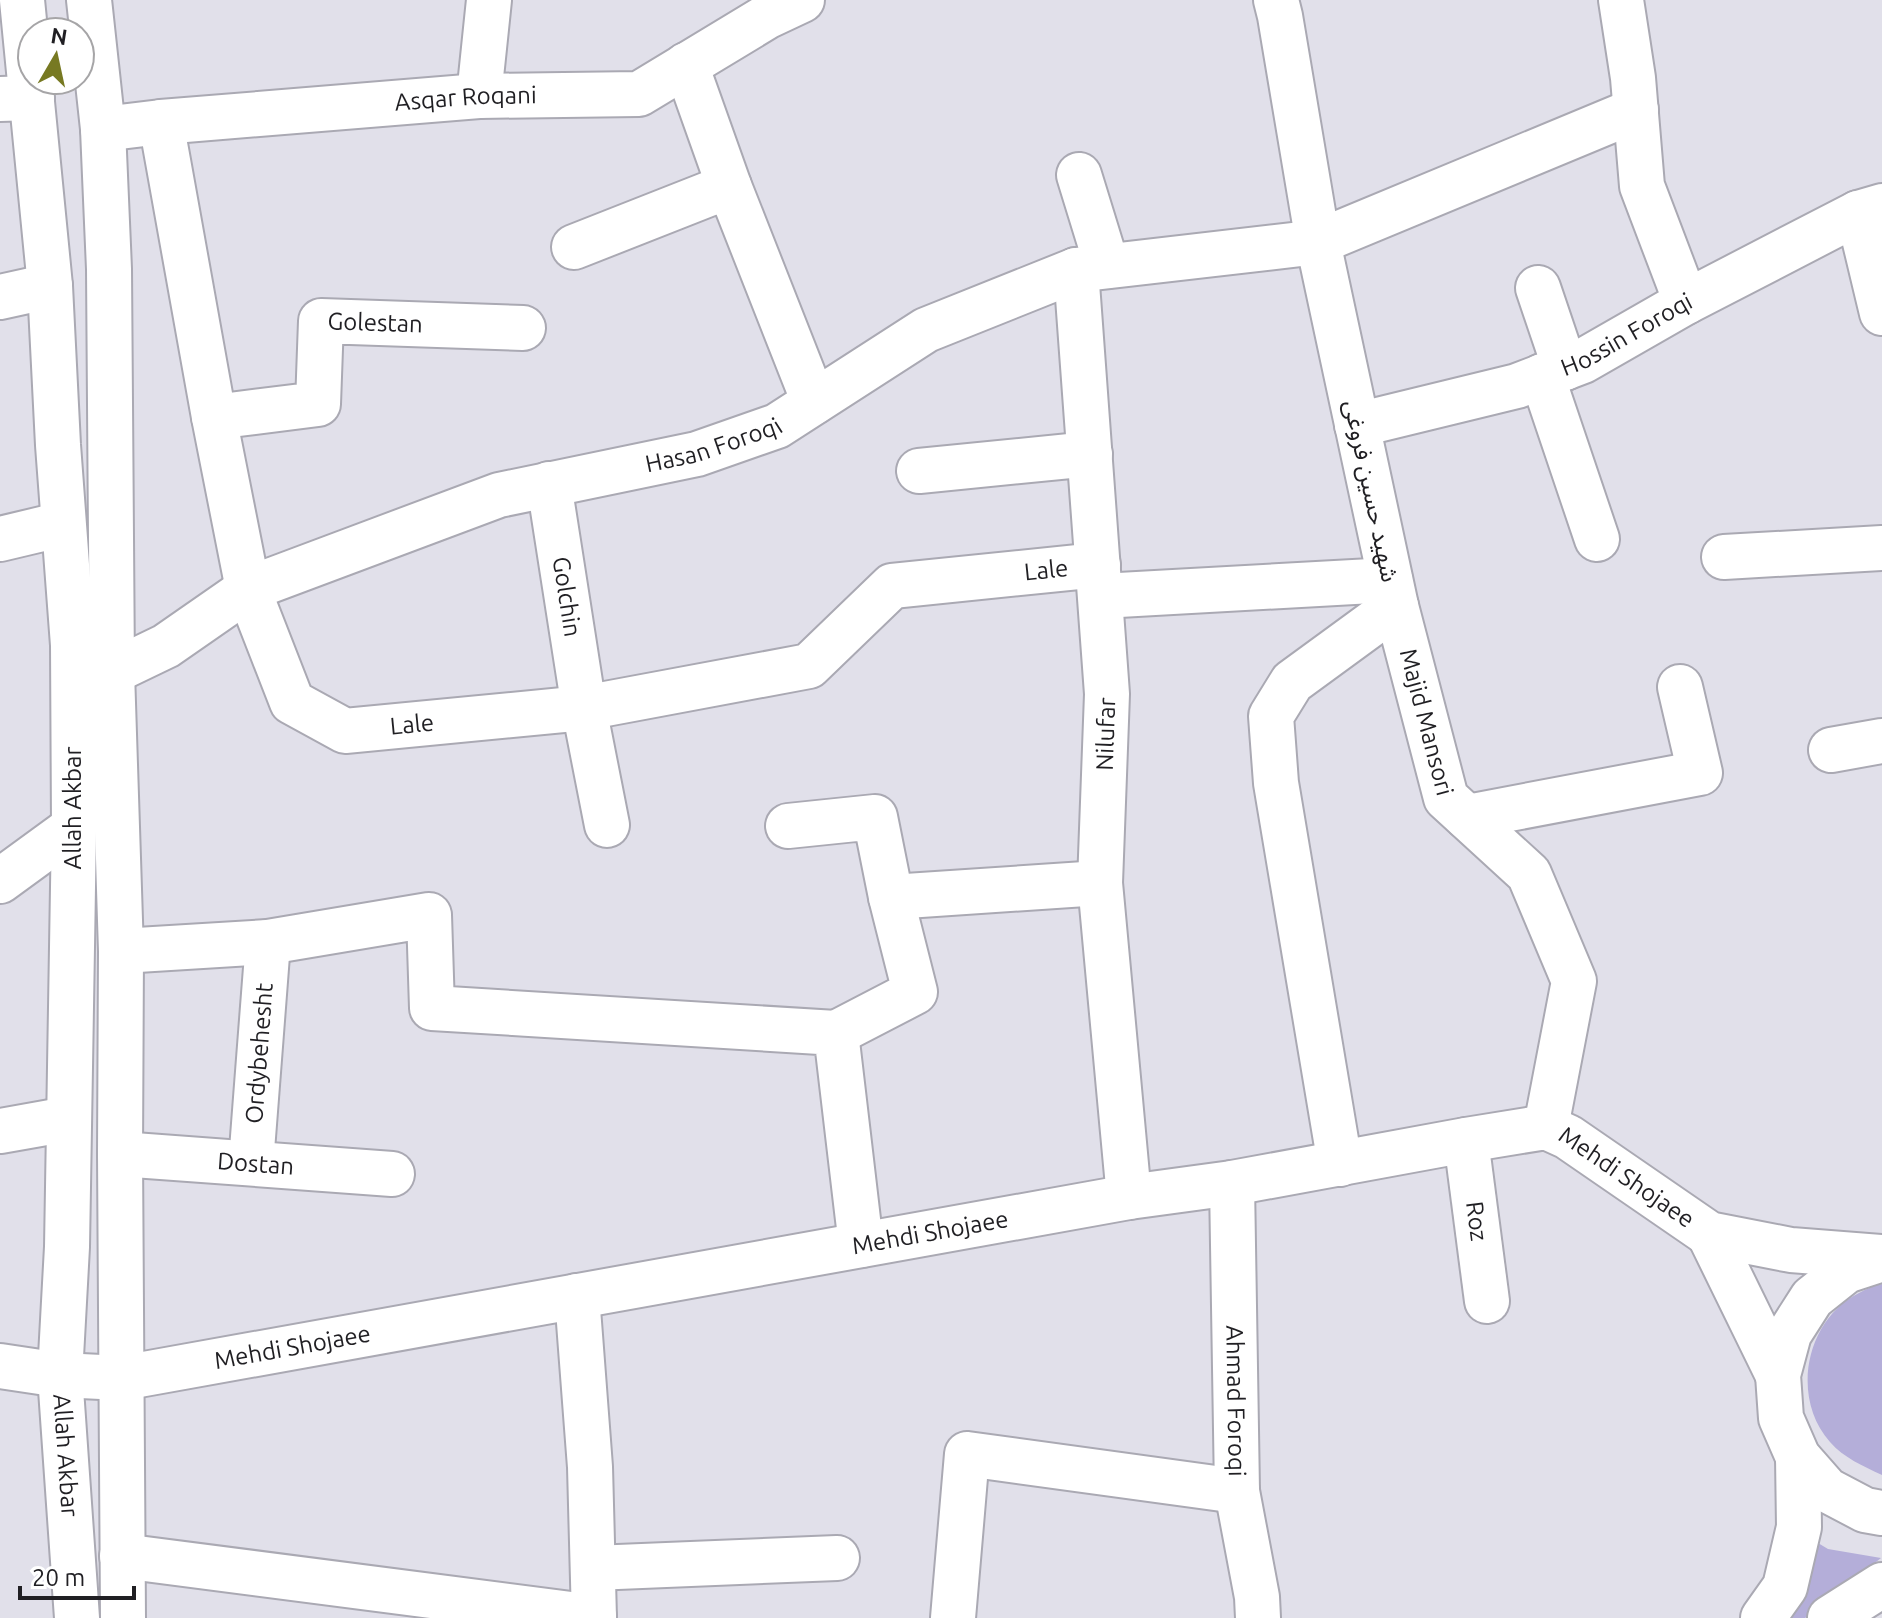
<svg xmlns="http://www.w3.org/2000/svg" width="1882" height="1618" viewBox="0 0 1882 1618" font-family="Ubuntu,'Noto Sans Arabic',sans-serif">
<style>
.green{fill:#b4aed9}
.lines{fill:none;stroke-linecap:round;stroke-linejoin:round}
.minor-casing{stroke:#aaa9b3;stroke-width:48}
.major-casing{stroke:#aaa9b3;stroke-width:48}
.minor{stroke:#fff;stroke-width:44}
.major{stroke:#fff;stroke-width:44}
.labels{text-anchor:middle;stroke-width:8;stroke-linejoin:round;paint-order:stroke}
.street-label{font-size:24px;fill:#201f23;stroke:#fff}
</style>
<rect width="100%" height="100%" fill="#e1e0ea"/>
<path class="green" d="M1882 1284V1475C1863 1466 1844 1458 1830 1442 1790 1397 1806 1319 1859 1293 1867 1289 1874 1285 1882 1284Z
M1808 1537 1828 1549 1881 1558 1805 1618H1782Z"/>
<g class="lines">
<g class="minor-casing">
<g id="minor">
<path d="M1276 0 1280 16 1318 242 1396 606 1292 682 1271 716 1276 783 1340 1164"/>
<path d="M1621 0 1633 78 1642 186 1686 302"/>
<path d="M686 65 729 186"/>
<path d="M479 96 489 0"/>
<path d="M0 99 32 98"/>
<path id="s1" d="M161 122 214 417 248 589 292 702 345 731 584 708 809 666 892 586 1098 565"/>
<path id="s2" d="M103 129 161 122 479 96 639 94 768 16 802 0"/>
<path d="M1079 175 1107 266"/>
<path d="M1858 213 1882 313"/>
<path d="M574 247 729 186 814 402"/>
<path d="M1076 270 1107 694 1100 883 1129 1197"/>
<path d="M1538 288 1565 368"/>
<path d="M0 297 50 286"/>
<path d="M1542 376 1597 539"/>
<path id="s3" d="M214 417 318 404 321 321 523 328"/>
<path id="s4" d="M1357 425 1517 386 1583 361 1686 302 1858 213 1882 206"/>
<path d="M919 471 1090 454"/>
<path id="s5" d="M549 484 584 708 607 825"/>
<path d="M0 539 63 524"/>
<path d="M1724 557 1882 548"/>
<path d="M1101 596 1390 580"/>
<path id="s6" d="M1396 606 1446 798 1529 874 1574 981 1546 1127"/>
<path id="s7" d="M112 672 166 646 248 589 499 495 697 454 777 426 926 330 1076 270 1318 242 1636 110"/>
<path d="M1831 750 1882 741"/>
<path d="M1467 817 1700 773 1680 687"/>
<path d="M788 826 875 817 891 897 915 992 836 1033"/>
<path d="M0 881 74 827"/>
<path d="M891 897 1100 883"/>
<path d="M121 951 268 942 429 915 432 1008 836 1033 861 1245"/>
<path d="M0 1131 68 1119"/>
<path id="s8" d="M1466 1140 1487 1301"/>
<path id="s9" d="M120 1154 392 1174"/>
<path id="s10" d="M251 1163 268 942"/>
<path id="s11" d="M1232 1183 1237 1491 1257 1597 1258 1618"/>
<path d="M1709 1234 1778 1375"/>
<path d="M577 1296 590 1467 594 1618"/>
<path id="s12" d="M0 1366 60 1375 122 1378 1129 1197 1232 1183 1466 1140 1546 1127 1568 1137 1709 1234 1791 1250 1882 1257"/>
<path d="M122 1556 594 1617"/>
<path d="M593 1568 837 1558"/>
<path d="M953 1618 967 1454 1237 1491"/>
</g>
</g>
<g class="major-casing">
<g id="major">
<path id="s13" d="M22 0 50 286 58 445 73 645 74 827 67 1247 60 1375 77 1618"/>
<path d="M89 0 103 129 109 269 112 672 121 951 120 1154 123 1618"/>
<path d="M1882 1259 1846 1271 1812 1298 1789 1334 1778 1375 1781 1418 1798 1457 1827 1490 1865 1510 1882 1513"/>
<path d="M1763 1618 1785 1587 1799 1527 1798 1457"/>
<path d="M1830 1618 1882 1585"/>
</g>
</g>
<use href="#minor" class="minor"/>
<use href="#major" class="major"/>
</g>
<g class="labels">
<g class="street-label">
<text dy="8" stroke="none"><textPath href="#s2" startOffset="364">Asqar Roqani</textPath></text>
<text dy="8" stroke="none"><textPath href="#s3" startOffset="242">Golestan</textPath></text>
<text dy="8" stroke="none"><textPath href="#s4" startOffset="286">Hossin Foroqi</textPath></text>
<text dy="8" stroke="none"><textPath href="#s7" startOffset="648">Hasan Foroqi</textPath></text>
<text transform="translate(1371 491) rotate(78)" y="8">شهید حسین فروغی</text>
<text dy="8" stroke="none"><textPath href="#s1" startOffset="1396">Lale</textPath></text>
<text dy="8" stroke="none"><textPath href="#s5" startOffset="114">Golchin</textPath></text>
<text dy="8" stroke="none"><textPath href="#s6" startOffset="120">Majid Mansori</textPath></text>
<text dy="8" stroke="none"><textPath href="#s1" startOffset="724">Lale</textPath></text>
<text transform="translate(1106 734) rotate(-88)" y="8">Nilufar</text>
<text transform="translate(73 808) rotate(-90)" y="8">Allah Akbar</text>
<text dy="8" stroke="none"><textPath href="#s10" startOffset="110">Ordybehesht</textPath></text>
<text dy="8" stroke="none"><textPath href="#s9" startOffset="136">Dostan</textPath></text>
<text dy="8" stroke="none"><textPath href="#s12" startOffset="1664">Mehdi Shojaee</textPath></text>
<text dy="8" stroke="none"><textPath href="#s8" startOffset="82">Roz</textPath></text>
<text dy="8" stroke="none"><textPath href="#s12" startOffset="944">Mehdi Shojaee</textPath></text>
<text dy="8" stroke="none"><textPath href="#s12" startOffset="296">Mehdi Shojaee</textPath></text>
<text dy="8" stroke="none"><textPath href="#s11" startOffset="218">Ahmad Foroqi</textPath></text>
<text dy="8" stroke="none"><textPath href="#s13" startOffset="1458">Allah Akbar</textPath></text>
</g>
</g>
<g transform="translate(56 56) rotate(9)"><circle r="38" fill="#ffffff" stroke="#a6a5a7" stroke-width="2"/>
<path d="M0-6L14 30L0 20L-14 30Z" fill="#777922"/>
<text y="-12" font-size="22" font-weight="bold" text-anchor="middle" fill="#201f23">N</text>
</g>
<path d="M20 1586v12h114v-12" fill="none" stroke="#201f23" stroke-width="4"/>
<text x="32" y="1586" font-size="24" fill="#201f23" stroke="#ffffff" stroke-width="6" paint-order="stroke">20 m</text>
</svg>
